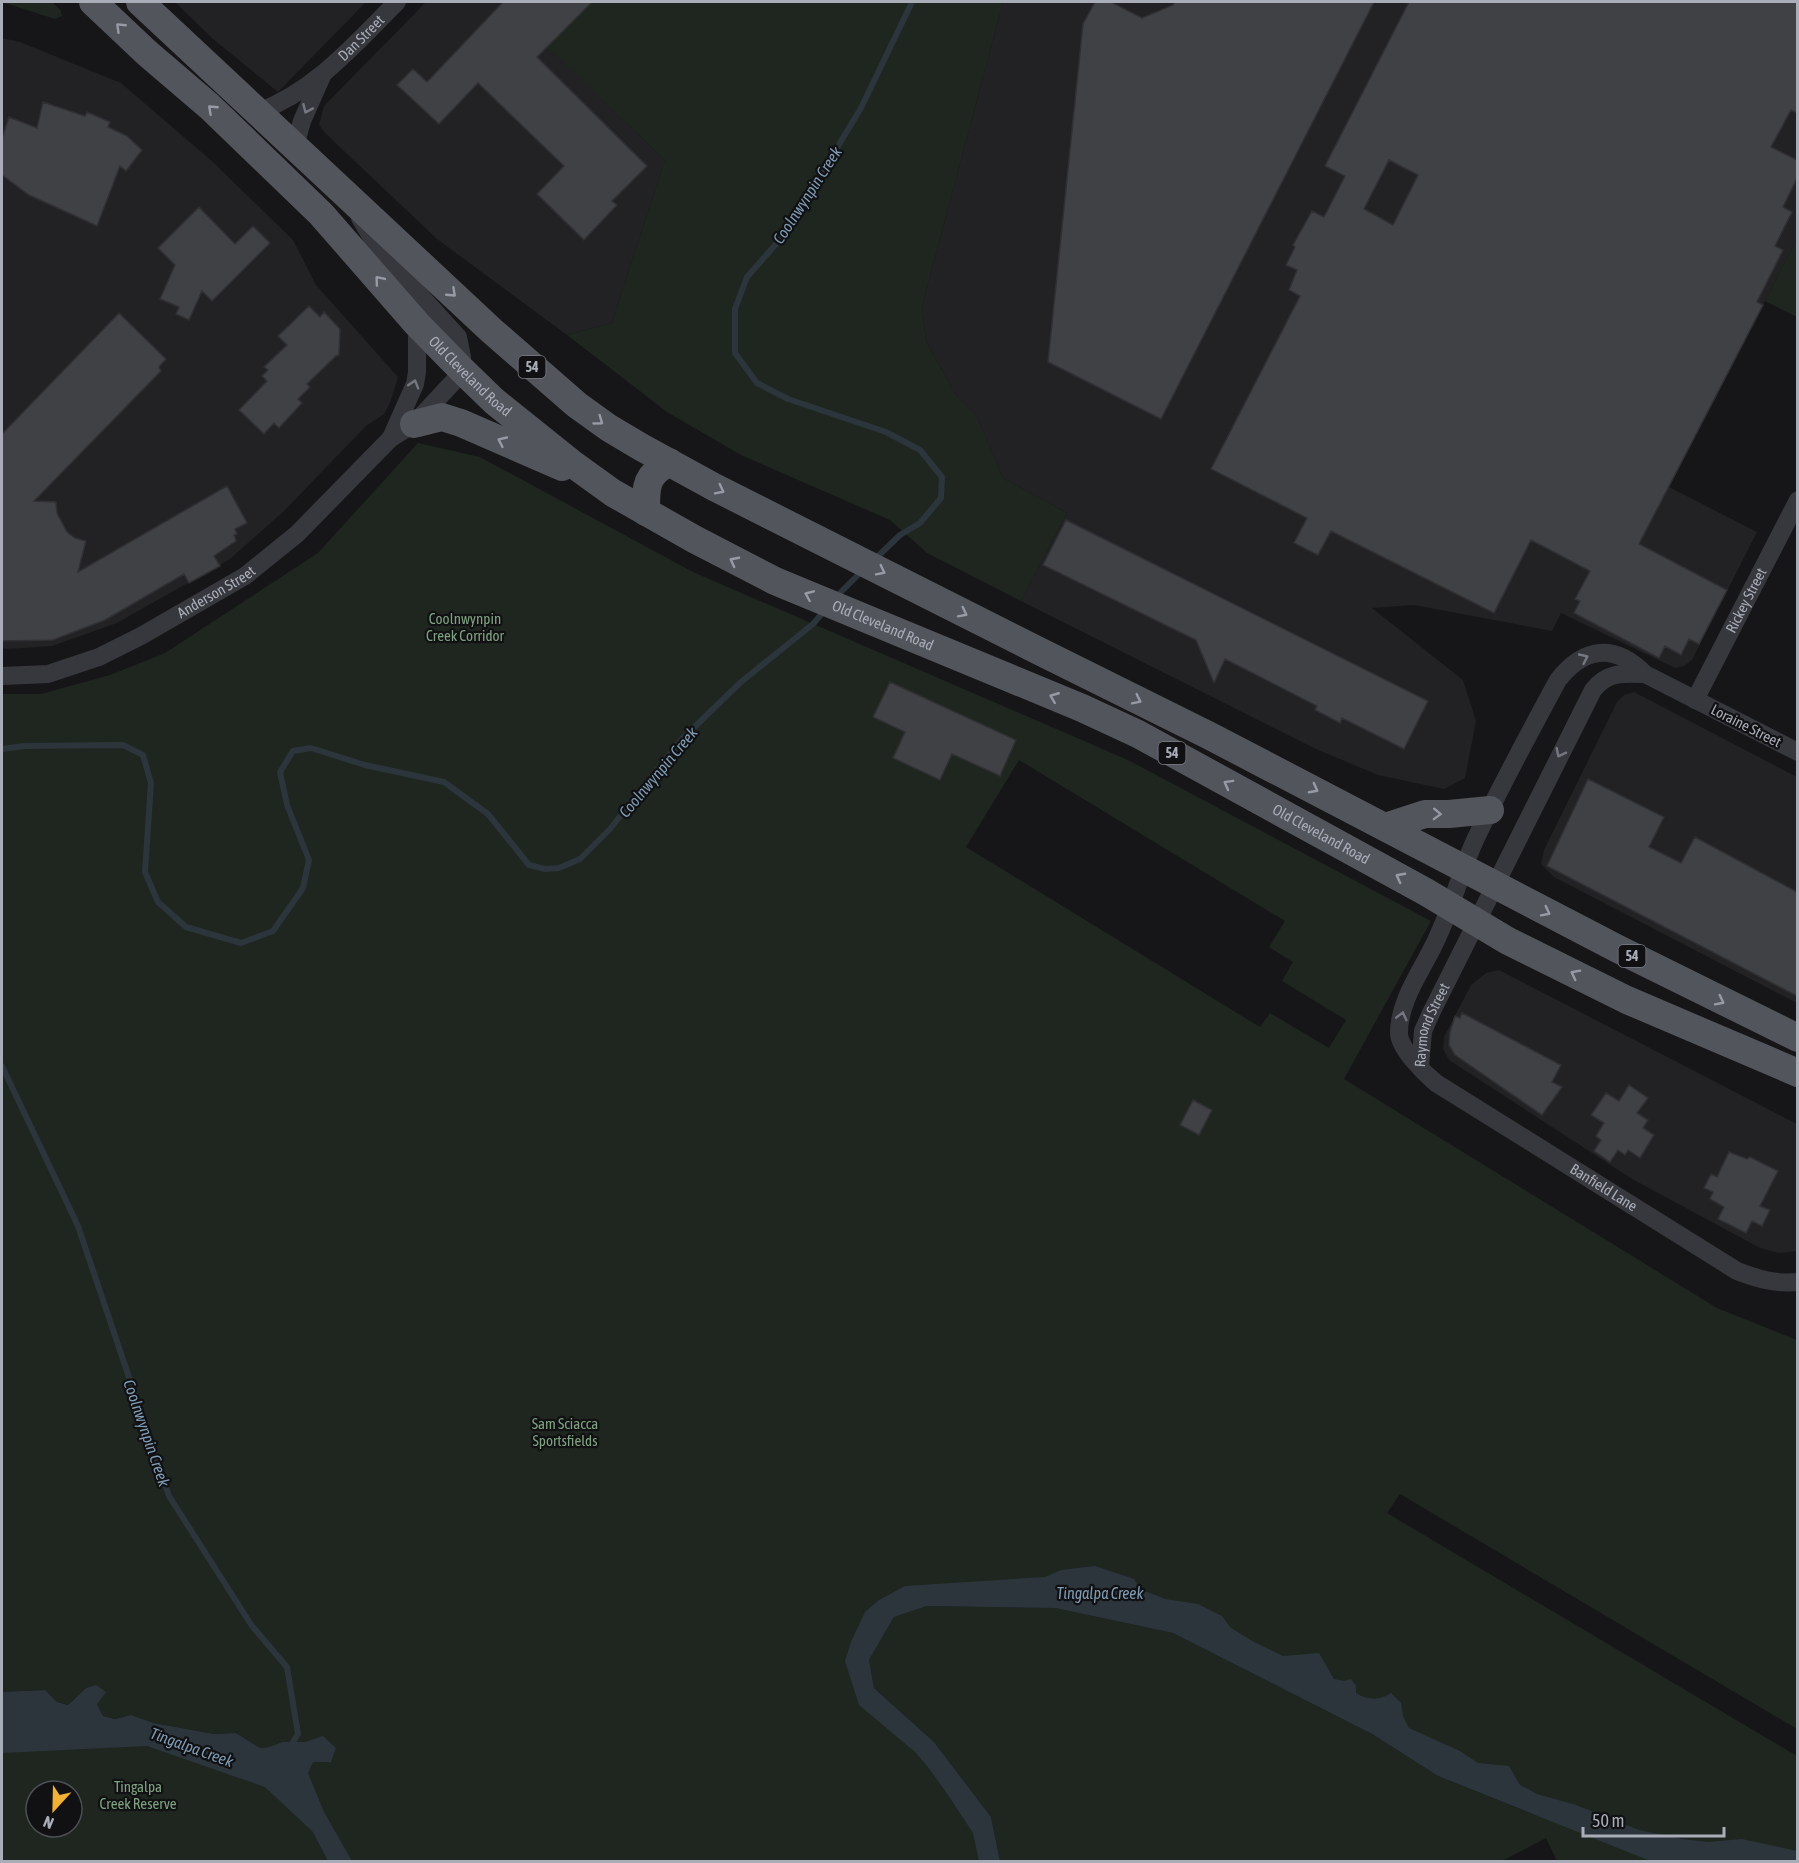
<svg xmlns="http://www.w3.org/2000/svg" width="1799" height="1863" viewBox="0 0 1799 1863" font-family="'Asap Condensed',sans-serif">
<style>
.built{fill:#222225}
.green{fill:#1e261f;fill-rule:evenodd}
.water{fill:#2c353c}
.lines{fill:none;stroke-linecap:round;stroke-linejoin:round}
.stream{stroke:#2c353c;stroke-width:6}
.building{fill:#404145;stroke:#303034;stroke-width:1.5;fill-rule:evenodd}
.minor{stroke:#37383d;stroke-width:18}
.primary{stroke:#53555c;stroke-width:28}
.oneway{stroke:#979ba6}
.oneway2{stroke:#757881}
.labels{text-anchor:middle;stroke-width:4.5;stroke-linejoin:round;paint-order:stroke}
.shield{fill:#111113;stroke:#7b7e86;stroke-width:1.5}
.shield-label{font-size:14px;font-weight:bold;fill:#a8adb8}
.street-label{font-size:15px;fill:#a8adb8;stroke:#111113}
.park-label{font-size:15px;fill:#7fa381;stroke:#111113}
.water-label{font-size:16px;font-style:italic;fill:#7f9bb3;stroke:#111113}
</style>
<rect width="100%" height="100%" fill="#161618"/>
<path class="built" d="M175 2H366L278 92 213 39Z
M426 2H592L548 47 665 160 612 323 567 335 437 239 325 133 319 125 324 106Z
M1003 2H1797V239L1669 487 1757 532 1692 660 1684 666 1675 668 1561 613 1552 631 1414 605 1372 608 1463 680 1476 721 1465 778 1444 789 1378 775 1316 749 1021 601 1067 513 1003 478 976 415 956 395 926 341 922 306Z
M2 38 20 42 121 83 213 162 293 240 316 285 398 377 390 403 384 414 366 426 284 511 230 559 117 623 52 646 9 649 2 648Z
M1634 692 1797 777V1003L1554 877 1541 864 1544 850 1617 702 1624 695Z
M1499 970 1797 1124V1251L1779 1253 1760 1248 1632 1179 1449 1060 1443 1049 1444 1037 1471 985 1486 973Z"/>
<path class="green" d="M2 2H52L61 11 62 16 55 19Z
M592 2H1003L922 306 926 341 956 395 976 415 1003 478 1067 513 1021 601 927 553 890 520 741 455 667 412 567 335 612 323 665 160 547 47Z
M1797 239V317L1765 301Z
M418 443 480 457 693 572 1128 760 1431 921 1344 1079 1717 1308 1797 1340V1729L1400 1494 1387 1513 1797 1756V1861H1557L1546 1838 1500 1862 1000 1861 991 1817 934 1742 874 1688 869 1660 894 1617 927 1606 1055 1608 1173 1633 1372 1734 1438 1776 1532 1814 1530 1801 1267 1657 1048 1589 883 1611 858 1658 864 1697 982 1823 987 1861H2V1724L33 1719 267 1775 294 1742H282L269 1747 260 1748 236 1733 214 1734 154 1723 131 1715 115 1719 103 1716 97 1704 96 1685 86 1688 68 1705 57 1702 45 1690 2 1692V694H41L110 675 165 653 318 553ZM890 682 1016 740 1000 776 952 754 893 758 905 732 873 717ZM1019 760 1285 921 1269 947 1293 962 1282 981 1346 1020 1329 1048 1270 1013 1260 1027 966 847ZM36 1791H72V1827H36Z"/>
<path class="water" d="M1095 1566 1134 1579 1140 1589 1165 1599 1198 1604 1222 1616 1231 1628 1254 1642 1283 1656 1319 1653 1334 1679 1344 1681 1351 1679 1356 1686V1693C1367 1700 1380 1701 1391 1693L1401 1703 1403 1716 1409 1728 1460 1751 1478 1763 1509 1766 1520 1785 1537 1794 1576 1805 1639 1830 1682 1839 1708 1842 1742 1839 1797 1851V1861L1656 1862 1648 1860 1438 1776 1372 1734 1173 1633 1055 1608 927 1606 894 1617 869 1660 874 1688 934 1742 991 1817 1000 1861H979L973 1833 948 1795 928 1767 915 1752 859 1705 845 1661 851 1642 865 1612 879 1600 905 1586 1045 1577 1061 1570Z
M96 1685 106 1692 97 1704 103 1716 115 1719 131 1715 154 1723 214 1734 236 1733 260 1748 269 1747 282 1742H305L323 1736 336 1748 331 1762H313L308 1773 324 1812 352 1861H328L313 1832 265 1787 147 1746 2 1753V1692L45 1690 57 1702 68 1705 86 1688Z"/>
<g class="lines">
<path class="stream" d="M874 560 900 535 920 523 941 498 942 477 920 450 886 432 788 399 757 383 735 353V309L747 277 785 234 861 108 912 2
M835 598 862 571
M2 749 24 746 123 745 143 755 151 783 145 872 158 902 186 927 241 943 273 931 303 888 309 860 287 805 280 772 293 751 311 748 365 765 444 782 488 814 529 865 545 869 559 868 580 859 610 829 682 739 741 682 813 624 825 610
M2 1066 78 1226 169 1496 252 1626 287 1667 298 1734 289 1748"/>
</g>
<path class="building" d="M503 2H592L537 57 647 166 612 201 617 205 584 240 537 194 564 166 478 83 439 124 397 85 413 69 427 82Z
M1095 2H1111L1142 18 1173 5 1175 2H1374L1161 419 1048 362 1083 24Z
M1409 2H1797V113L1791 110 1771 147 1797 160V178L1783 207 1792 212 1775 246 1783 250 1757 302 1763 305 1639 544 1727 590 1699 644 1689 639 1681 655 1665 646 1659 658 1574 613 1580 601 1575 599 1590 571 1531 540 1494 613 1331 531 1318 555 1294 543 1307 518 1211 469 1300 296 1289 290 1297 270 1286 265 1295 247 1293 245 1312 211 1324 217 1345 176 1325 166ZM1389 160 1418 175 1393 225 1364 209Z
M43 102 85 116 87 112 110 122 108 127 127 136 142 150 126 171 120 166 97 226 29 195 2 175V138L9 117 37 128Z
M199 207 235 244 253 226 270 243 212 301 202 291 189 320 176 314 179 307 160 299 175 265 158 248Z
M309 306 320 317 324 312 340 329 339 355 336 356 307 384 310 387 298 399 302 403 279 428 274 423 264 434 239 410 267 381 262 376 268 370 264 367 287 345 278 336Z
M119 313 166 359 159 367 161 371 34 501 56 502 57 513 67 532 75 538 86 541 78 572 227 486 247 523 235 529 237 534 234 535 236 541 214 556 220 566 189 583 184 574 105 620 53 640 2 641V434Z
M1066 520 1428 701 1404 749 1342 718 1340 723 1315 710 1317 706 1225 659 1214 683 1196 640 1043 565Z
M890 682 1016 740 1000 776 952 754 940 780 893 758 905 732 873 717Z
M1588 779 1664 817 1649 847 1681 863 1695 837 1797 892V996L1547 866Z
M1462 1013 1561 1065 1552 1082 1562 1087 1542 1115 1455 1055 1449 1045 1450 1032 1455 1016 1460 1018Z
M1629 1085 1648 1098 1637 1113 1648 1120 1643 1128 1654 1135 1640 1158 1628 1150 1625 1155 1618 1150 1610 1162 1594 1151 1601 1140 1596 1136 1604 1123 1591 1115 1606 1093 1619 1101Z
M1193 1100 1212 1110 1199 1135 1180 1125Z
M1729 1152 1747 1159 1750 1157 1778 1171 1760 1206 1770 1210 1762 1226 1752 1221 1746 1233 1718 1219 1724 1207 1710 1199 1713 1192 1704 1188 1711 1174 1717 1177Z"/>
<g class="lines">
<g class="minor">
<path id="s1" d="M258 112C315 91 355 44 397 2"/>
<path d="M295 146 302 121 322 76"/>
<path d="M391 438 415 384 417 372V324"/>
<path id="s2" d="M2 676 48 674 99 657 141 636 245 576 297 534 391 438 414 424 455 380 461 369 462 357 458 337 379 250 360 218"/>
<path id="s3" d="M1695 700 1798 500"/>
<path id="s4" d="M1798 752 1645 674C1614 643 1584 647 1558 680 1530 732 1501 785 1476 838 1461 870 1453 904 1438 936 1425 967 1399 998 1399 1033 1399 1048 1424 1073 1436 1083L1737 1271C1758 1279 1775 1284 1798 1282"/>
<path id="s5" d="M1420 1067 1423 1031 1431 1013 1593 690C1607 672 1623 673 1645 674"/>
</g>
<g class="primary">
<path id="s6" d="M93 2 147 53 209 106 321 214 417 324 461 369 494 401 570 462 613 493 694 539 775 581 1082 708 1138 734 1426 892 1508 941 1627 1000 1798 1073"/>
<path d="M140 2 492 331 577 405 609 428 641 447 714 487 1031 647 1210 736 1618 949 1798 1038"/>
<path d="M414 424 442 417 461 423 562 467"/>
<path d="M646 512C646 486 645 476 669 462"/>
<path d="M1385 827 1425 814H1449L1490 810"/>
</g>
</g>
<defs><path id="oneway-chevron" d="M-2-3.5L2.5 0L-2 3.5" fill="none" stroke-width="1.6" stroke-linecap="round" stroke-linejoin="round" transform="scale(1.5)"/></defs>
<g class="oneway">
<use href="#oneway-chevron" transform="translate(120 27) rotate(-136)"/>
<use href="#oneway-chevron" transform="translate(212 109) rotate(-137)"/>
<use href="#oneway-chevron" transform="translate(379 280) rotate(-130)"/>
<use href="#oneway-chevron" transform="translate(452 293) rotate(43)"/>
<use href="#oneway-chevron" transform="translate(599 421) rotate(36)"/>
<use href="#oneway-chevron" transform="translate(502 441) rotate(-155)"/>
<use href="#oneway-chevron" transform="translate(720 490) rotate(27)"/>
<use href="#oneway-chevron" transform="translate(734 561) rotate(-152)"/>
<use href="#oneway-chevron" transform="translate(881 571) rotate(27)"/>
<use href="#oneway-chevron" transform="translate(809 595) rotate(-157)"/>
<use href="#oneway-chevron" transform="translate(963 613) rotate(27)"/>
<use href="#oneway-chevron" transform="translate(1054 697) rotate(-158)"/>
<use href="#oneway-chevron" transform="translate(1137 700) rotate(26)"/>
<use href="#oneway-chevron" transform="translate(1228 784) rotate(-151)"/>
<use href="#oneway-chevron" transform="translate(1314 789) rotate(28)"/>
<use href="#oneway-chevron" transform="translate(1437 814) rotate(2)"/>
<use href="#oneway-chevron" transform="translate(1400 877) rotate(-152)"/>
<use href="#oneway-chevron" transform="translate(1546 912) rotate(27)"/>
<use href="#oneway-chevron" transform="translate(1575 974) rotate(-153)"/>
<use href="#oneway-chevron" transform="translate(1720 1001) rotate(27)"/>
</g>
<g class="oneway2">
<use href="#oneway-chevron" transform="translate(307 109) rotate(114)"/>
<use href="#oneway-chevron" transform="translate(414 384) rotate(-73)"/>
<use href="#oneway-chevron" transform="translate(1584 658) rotate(-25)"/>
<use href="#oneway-chevron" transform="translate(1560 753) rotate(117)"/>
<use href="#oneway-chevron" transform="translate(1402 1016) rotate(-76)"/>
</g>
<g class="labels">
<g class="shield">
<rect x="518.5" y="356" width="27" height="22" rx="4.5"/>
<rect x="1158.5" y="742" width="27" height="22" rx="4.5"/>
<rect x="1618.5" y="945" width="27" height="22" rx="4.5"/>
</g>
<g class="shield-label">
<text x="532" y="372">54</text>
<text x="1172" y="758">54</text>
<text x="1632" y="961">54</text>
</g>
<g class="street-label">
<text dy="5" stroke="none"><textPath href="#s1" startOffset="128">Dan Street</textPath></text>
<text dy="5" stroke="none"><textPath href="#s6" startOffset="532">Old Cleveland Road</textPath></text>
<text dy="5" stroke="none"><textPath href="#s2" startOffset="234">Anderson Street</textPath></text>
<text dy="5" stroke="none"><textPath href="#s3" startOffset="112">Rickey Street</textPath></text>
<text dy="5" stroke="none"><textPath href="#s6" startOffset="1018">Old Cleveland Road</textPath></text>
<text transform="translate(1746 726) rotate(27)" y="5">Loraine Street</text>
<text dy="5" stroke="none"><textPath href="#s6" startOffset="1504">Old Cleveland Road</textPath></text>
<text dy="5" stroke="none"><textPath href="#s5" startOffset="44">Raymond Street</textPath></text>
<text dy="5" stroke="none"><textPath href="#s4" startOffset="924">Banfield Lane</textPath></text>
</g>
<g class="park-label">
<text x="465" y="624">Coolnwynpin<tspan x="465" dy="17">Creek Corridor</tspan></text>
<text x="565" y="1429">Sam Sciacca<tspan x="565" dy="17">Sportsfields</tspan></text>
<text x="138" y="1792">Tingalpa<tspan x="138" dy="17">Creek Reserve</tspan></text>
</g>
<g class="water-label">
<text transform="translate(807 195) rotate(-57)" y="6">Coolnwynpin Creek</text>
<text transform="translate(658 772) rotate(-50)" y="6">Coolnwynpin Creek</text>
<text transform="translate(147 1433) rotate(71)" y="6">Coolnwynpin Creek</text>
<text x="1100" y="1599">Tingalpa Creek</text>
<text transform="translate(192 1747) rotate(20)" y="6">Tingalpa Creek</text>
</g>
</g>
<rect width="1799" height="1863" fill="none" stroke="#a8adb8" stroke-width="6"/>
<g transform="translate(54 1809) rotate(202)"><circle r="28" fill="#111113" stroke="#4d4f55" stroke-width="1.5"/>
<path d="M0-4.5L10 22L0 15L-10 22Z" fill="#f2b134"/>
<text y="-9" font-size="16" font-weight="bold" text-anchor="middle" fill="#a8adb8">N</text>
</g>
<path d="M1583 1827v9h141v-9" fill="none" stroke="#a8adb8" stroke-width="3"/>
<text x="1592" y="1827" font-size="18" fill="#a8adb8" stroke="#111113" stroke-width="4.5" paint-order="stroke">50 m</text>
</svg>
